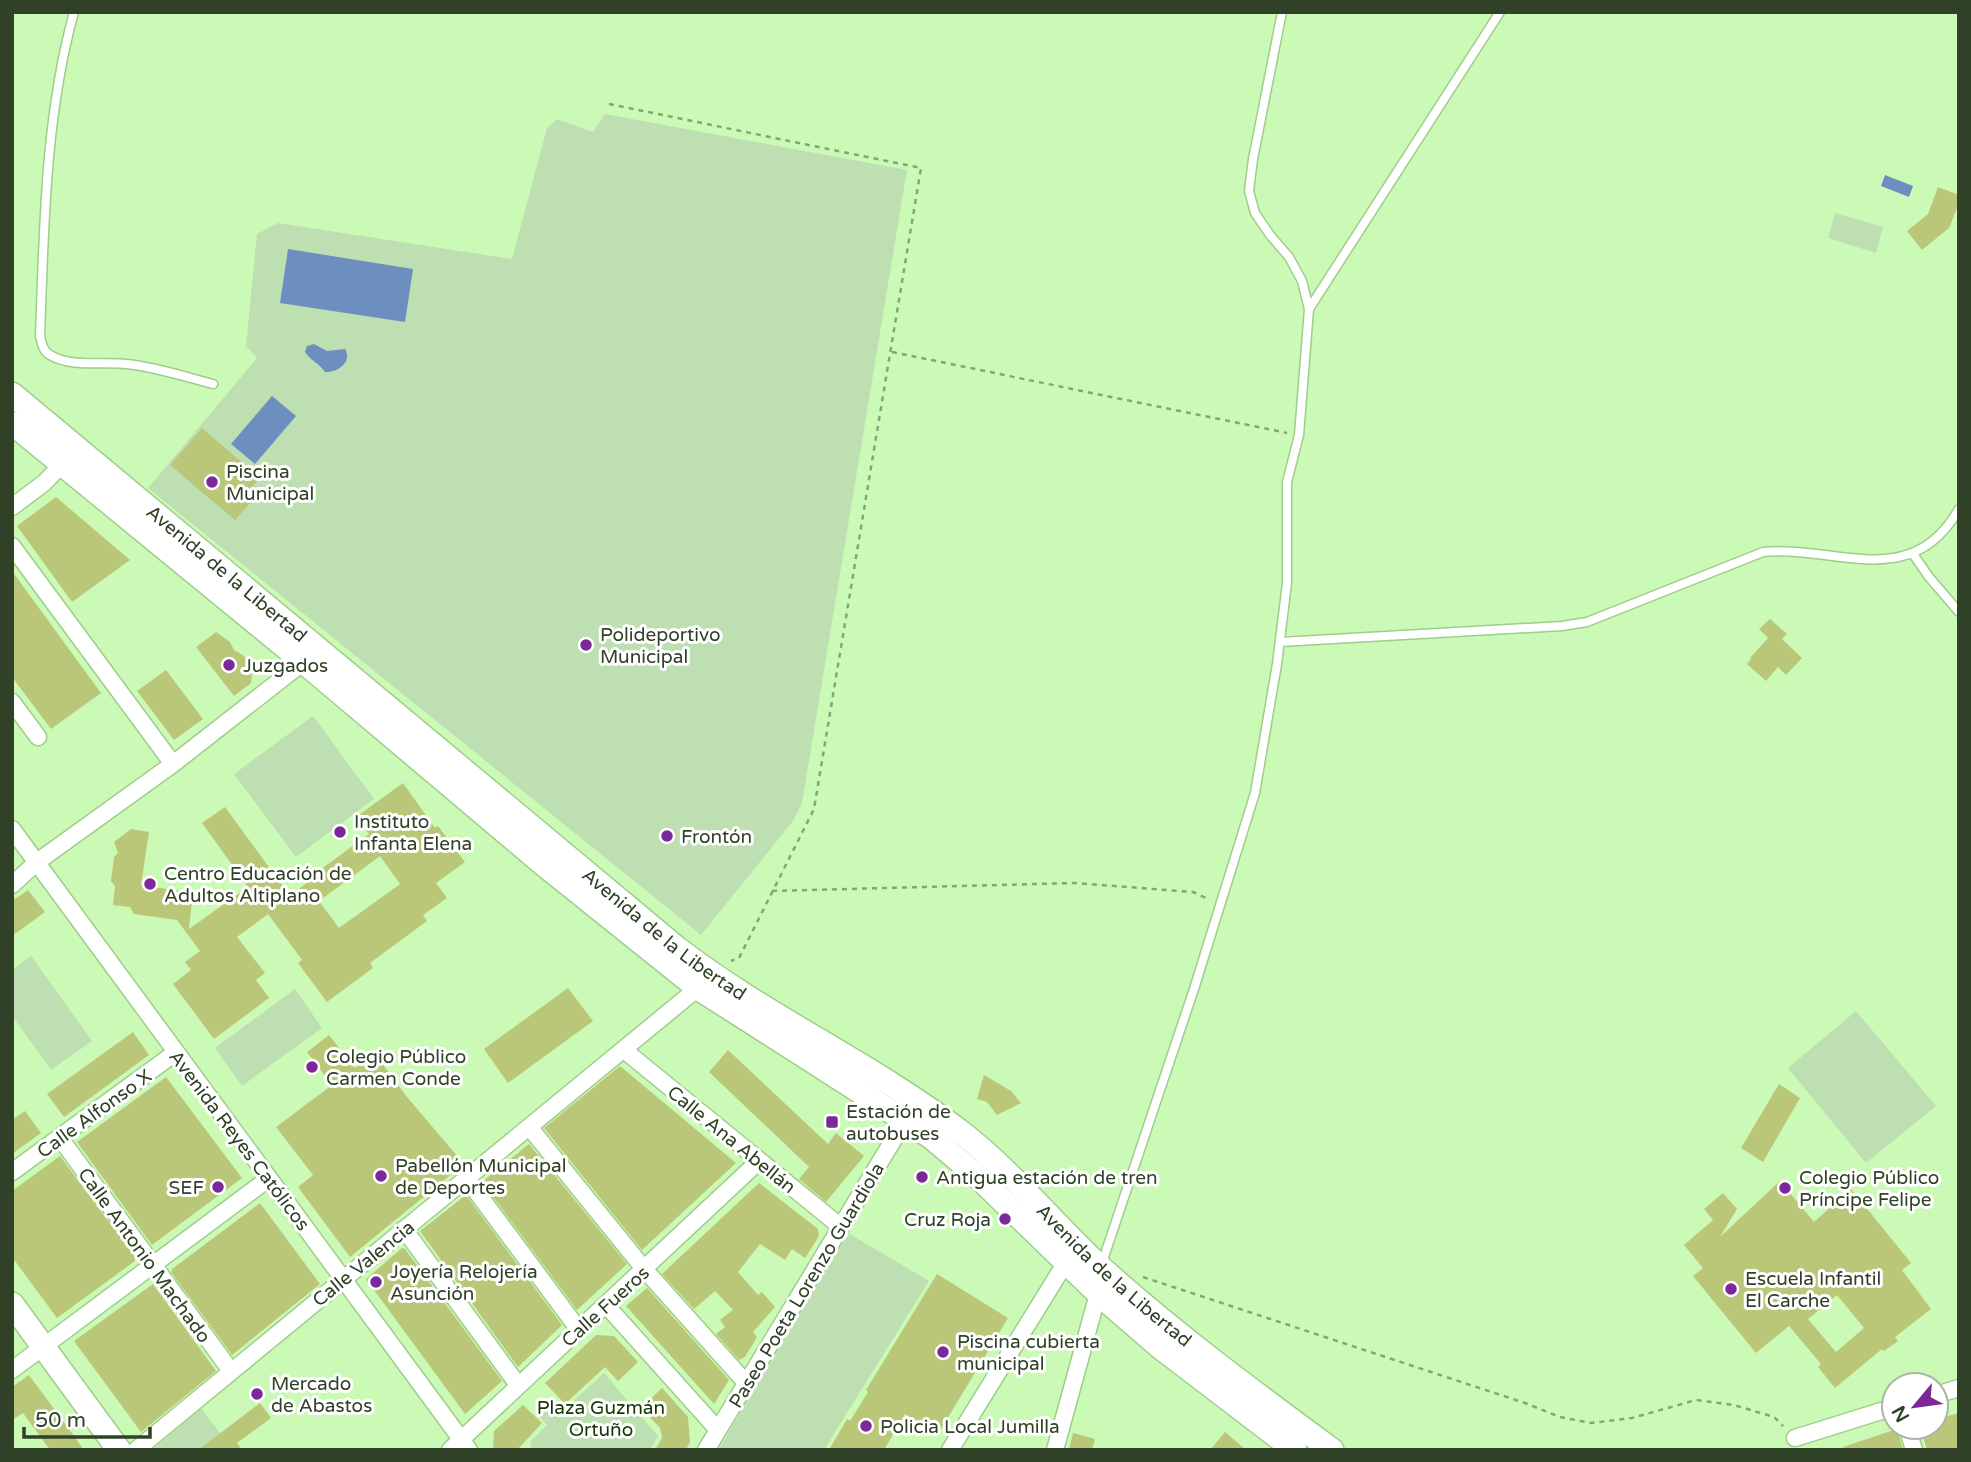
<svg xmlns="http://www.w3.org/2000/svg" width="1971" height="1462" viewBox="0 0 1971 1462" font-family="'Varela Round',sans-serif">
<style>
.green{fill:#bedfb1}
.water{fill:#6c8fc0}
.building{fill:#bac779;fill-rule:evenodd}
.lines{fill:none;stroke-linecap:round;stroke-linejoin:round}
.lane-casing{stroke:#9fcd8b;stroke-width:11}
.street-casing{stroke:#9fcd8b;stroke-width:19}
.secondary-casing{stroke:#9fcd8b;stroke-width:26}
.path{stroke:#84a675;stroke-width:2.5;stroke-dasharray:5 5;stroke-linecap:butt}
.lane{stroke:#fff;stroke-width:8}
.street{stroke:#fff;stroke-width:16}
.secondary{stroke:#fff;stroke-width:23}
.poi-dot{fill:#7c2898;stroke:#fff;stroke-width:2.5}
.labels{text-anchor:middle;stroke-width:6;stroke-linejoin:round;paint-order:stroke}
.poi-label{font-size:19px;fill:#2f4126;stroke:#fff;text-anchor:start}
.street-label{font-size:19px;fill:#2f4126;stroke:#fff}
.park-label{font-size:19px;fill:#143600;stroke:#fff}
</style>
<rect width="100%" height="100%" fill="#cbfab6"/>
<path class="green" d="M605 114 907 170 802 803 793 821 701 935 148 488 257 358 246 346 257 234 278 223 512 259 547 128 557 119 593 132Z
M1835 213 1883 227 1876 253 1828 238Z
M313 716 374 799 296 857 234 774Z
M31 956 92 1041 51 1070 12 1016V970Z
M295 989 322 1028 242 1086 215 1048Z
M1856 1011 1936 1106 1866 1163 1788 1068Z
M848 1233 929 1281 824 1450H718Z
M604 1373 658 1436 650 1450H530L531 1441 547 1425 535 1411 546 1401 559 1414Z
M201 1408 220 1433 200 1450H152Z"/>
<path class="water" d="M1885 175 1913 186 1909 197 1881 186Z
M288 249 413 269 405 322 280 303Z
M314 344 327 351 345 349C353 362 337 373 325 372 319 363 311 361 305 352L307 346Z
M272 396 296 416 255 464 231 444Z"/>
<path class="building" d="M1938 187 1959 195V203L1949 228 1922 250 1907 231 1928 214Z
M202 428 260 478 246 493 254 499 235 520 170 465Z
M56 497 130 560 72 602 17 526Z
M12 571 101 693 51 729 12 677Z
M1770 619 1787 634 1782 639 1802 658 1786 675 1778 667 1766 681 1747 664 1751 659 1750 658 1768 638 1759 629Z
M216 632 230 642 234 650 244 656 252 675 251 683 234 696 196 647Z
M166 670 203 719 174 740 137 691Z
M403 783 435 828 438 826 465 862 436 883 447 898 423 915 427 921 370 963 373 968 327 1002 298 963 302 960 268 914 237 937 265 973 256 980 269 998 214 1039 173 984 191 970 185 962 200 951 177 920 134 914 130 907 113 905 115 886 111 881 114 857 118 853 114 842 131 829 149 832 141 885 193 893 189 929 248 887 202 823 225 807 290 896 314 877 313 875 369 834 356 817ZM380 856 400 884 339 928 319 901Z
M28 890 45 912 12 936V901Z
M568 988 593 1021 508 1083 484 1049Z
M133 1032 149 1055 64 1117 47 1094Z
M329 1035 355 1068 373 1054 376 1055 407 1097 464 1164 350 1257 298 1187 313 1175 276 1127 332 1085 307 1052Z
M728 1050 828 1144 836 1133 864 1156 826 1202 799 1179 809 1167 709 1072Z
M620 1066 736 1163 642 1250 544 1128Z
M984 1075 1011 1091 1021 1103 997 1115 987 1102 977 1099Z
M166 1077 242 1178 152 1245 77 1142Z
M1779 1084 1800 1098 1763 1162 1741 1148Z
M25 1111 41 1133 12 1154V1120Z
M529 1144 627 1264 577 1310 482 1182Z
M60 1156 135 1257V1261L57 1318 12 1257V1191Z
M1780 1181 1814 1222 1851 1189 1911 1263 1902 1270 1931 1309 1895 1337 1898 1341 1884 1351 1882 1349 1835 1388 1818 1367 1821 1364 1789 1326 1756 1353 1693 1276 1703 1268 1684 1245 1713 1220 1704 1209 1723 1193 1737 1209 1720 1237ZM1837 1295 1864 1328 1836 1352 1808 1319Z
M759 1183 818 1229 819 1236 805 1258 792 1249 785 1260 760 1244 738 1272 758 1295 762 1292 775 1307 753 1332 757 1337 745 1357 739 1360 716 1334 725 1327 720 1320 733 1310 715 1291 694 1309 662 1274Z
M466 1195 562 1325 518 1367 420 1231Z
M260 1203 320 1284 232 1355 171 1272 172 1269Z
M402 1248 405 1249 502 1381 465 1414 366 1279Z
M937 1274 1008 1318 938 1434 905 1414 884 1450H829L847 1419 850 1421 868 1392 866 1390Z
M153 1284 216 1371 141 1432 74 1341Z
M647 1288 729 1380 714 1404 626 1306Z
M596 1335 614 1336 638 1362 618 1381 605 1367 565 1404 545 1383Z
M29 1375 63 1421 84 1450H50L23 1413 12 1420V1387Z
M662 1388 688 1417 690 1442 686 1450H655L662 1438 660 1428 641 1408Z
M260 1403 271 1418 237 1443 242 1450H198Z
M523 1405 542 1423 517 1450H493L494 1431Z
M1959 1413V1450H1927L1920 1427H1936V1419Z
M1894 1430 1898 1433 1903 1450H1844L1843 1447Z
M1225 1432 1246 1450H1210Z
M1073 1433 1095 1439 1092 1450H1069Z"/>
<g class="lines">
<g class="lane-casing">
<path id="lane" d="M74 12C45 117 44 228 40 336 42 344 43 351 50 355 72 368 103 361 127 364 156 367 186 377 213 384
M1309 309 1500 12
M1913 554 1929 577 1959 612
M1280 642 1562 626 1587 622 1763 552C1837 545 1911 593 1959 509
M1102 1263 1194 989 1255 793 1277 664 1287 583V482L1299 435 1309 309 1302 281 1289 257 1270 235 1255 213 1249 191 1253 159 1282 12"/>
</g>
<g class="street-casing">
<path id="street" d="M12 507 44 483 68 458
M12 546 173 764
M12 702 38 737
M12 829 469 1450
M12 885 37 862 173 764 310 657
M624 1050 841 1227
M530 1128 645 1270 747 1384
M60 1138 231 1371
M12 1172 175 1053
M467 1179 579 1330
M404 1229 518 1385
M606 1305 718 1430
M12 1370 268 1179
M1936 1395 1959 1388
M1907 1427 1914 1450
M1795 1438 1894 1407
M136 1450C323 1296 511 1142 698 988L704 980
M450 1450 759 1161
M706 1450 906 1119
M950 1450 1066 1262
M1055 1450 1096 1301 1101 1296"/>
</g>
<g class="secondary-casing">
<g id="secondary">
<path id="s1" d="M12 394 678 949C768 1018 872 1064 962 1133 1011 1171 1053 1223 1099 1266 1173 1333 1252 1391 1332 1450"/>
<path d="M12 423 305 663 542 863 698 988 931 1137 975 1174 1101 1296 1160 1347 1295 1450"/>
<path d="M12 1304 119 1450"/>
</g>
</g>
<path class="path" d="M609 104 921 168 814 809 739 958 731 961
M892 352 1287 433
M772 891 1074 883 1193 892 1208 899
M1143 1277 1525 1403 1560 1417 1591 1423 1632 1418 1696 1400 1734 1405 1774 1417 1783 1426"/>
<use href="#lane" class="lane"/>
<use href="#street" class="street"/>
<use href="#secondary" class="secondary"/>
</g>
<g class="poi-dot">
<circle cx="212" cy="482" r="7"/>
<circle cx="586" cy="645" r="7"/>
<circle cx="229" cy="665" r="7"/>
<circle cx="340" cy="832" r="7"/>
<circle cx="667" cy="836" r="7"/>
<circle cx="150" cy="884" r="7"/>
<circle cx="312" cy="1067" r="7"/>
<rect x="825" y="1115" width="14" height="14" rx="3.5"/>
<circle cx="381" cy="1176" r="7"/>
<circle cx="922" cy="1177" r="7"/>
<circle cx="218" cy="1187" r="7"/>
<circle cx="1785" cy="1188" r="7"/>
<circle cx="1005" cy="1219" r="7"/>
<circle cx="376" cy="1282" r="7"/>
<circle cx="1731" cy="1289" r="7"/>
<circle cx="943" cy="1352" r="7"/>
<circle cx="257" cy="1394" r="7"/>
<circle cx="866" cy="1426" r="7"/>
</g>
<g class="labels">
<g class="poi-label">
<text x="226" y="478">Piscina<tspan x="226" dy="22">Municipal</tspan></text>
<text x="600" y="641">Polideportivo<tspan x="600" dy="22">Municipal</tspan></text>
<text x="243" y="672">Juzgados</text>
<text x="354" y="828">Instituto<tspan x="354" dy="22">Infanta Elena</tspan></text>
<text x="681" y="843">Frontón</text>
<text x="164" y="880">Centro Educación de<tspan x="164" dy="22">Adultos Altiplano</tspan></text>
<text x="326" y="1063">Colegio Público<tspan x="326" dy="22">Carmen Conde</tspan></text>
<text x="846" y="1118">Estación de<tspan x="846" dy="22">autobuses</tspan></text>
<text x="395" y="1172">Pabellón Municipal<tspan x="395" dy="22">de Deportes</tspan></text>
<text x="936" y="1184">Antigua estación de tren</text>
<text x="1799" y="1184">Colegio Público<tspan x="1799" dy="22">Príncipe Felipe</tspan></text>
<text x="204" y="1194" text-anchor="end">SEF</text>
<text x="991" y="1226" text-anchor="end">Cruz Roja</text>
<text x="390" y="1278">Joyería Relojería<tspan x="390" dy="22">Asunción</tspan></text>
<text x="1745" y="1285">Escuela Infantil<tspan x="1745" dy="22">El Carche</tspan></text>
<text x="957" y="1348">Piscina cubierta<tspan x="957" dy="22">municipal</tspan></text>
<text x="271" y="1390">Mercado<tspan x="271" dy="22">de Abastos</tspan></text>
<text x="880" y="1433">Policia Local Jumilla</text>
</g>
<g class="street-label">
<text dy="7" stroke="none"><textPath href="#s1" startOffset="280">Avenida de la Libertad</textPath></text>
<text dy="7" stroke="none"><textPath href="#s1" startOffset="847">Avenida de la Libertad</textPath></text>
<text transform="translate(94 1113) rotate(-36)" y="7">Calle Alfonso X</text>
<text transform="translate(732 1139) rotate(39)" y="7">Calle Ana Abellán</text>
<text transform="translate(240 1140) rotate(53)" y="7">Avenida Reyes Católicos</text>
<text transform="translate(145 1255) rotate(54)" y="7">Calle Antonio Machado</text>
<text transform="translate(363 1263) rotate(-39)" y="7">Calle Valencia</text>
<text dy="7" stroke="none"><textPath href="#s1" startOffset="1414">Avenida de la Libertad</textPath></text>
<text transform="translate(806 1285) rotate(-59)" y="7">Paseo Poeta Lorenzo Guardiola</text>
<text transform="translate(605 1306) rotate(-42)" y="7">Calle Fueros</text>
</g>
<g class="park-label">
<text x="601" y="1414">Plaza Guzmán<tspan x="601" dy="22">Ortuño</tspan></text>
</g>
</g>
<rect width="1971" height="1462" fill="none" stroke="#2f4126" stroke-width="28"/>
<g transform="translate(1915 1406) rotate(241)"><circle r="33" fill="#ffffff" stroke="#acb3a8" stroke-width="2"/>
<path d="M0-5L12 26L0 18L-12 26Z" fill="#7c2898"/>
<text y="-10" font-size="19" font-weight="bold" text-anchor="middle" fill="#2f4126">N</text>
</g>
<path d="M24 1427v10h126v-10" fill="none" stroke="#2f4126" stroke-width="3.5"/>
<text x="35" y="1427" font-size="21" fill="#2f4126" stroke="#ffffff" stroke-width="5" paint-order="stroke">50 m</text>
</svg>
